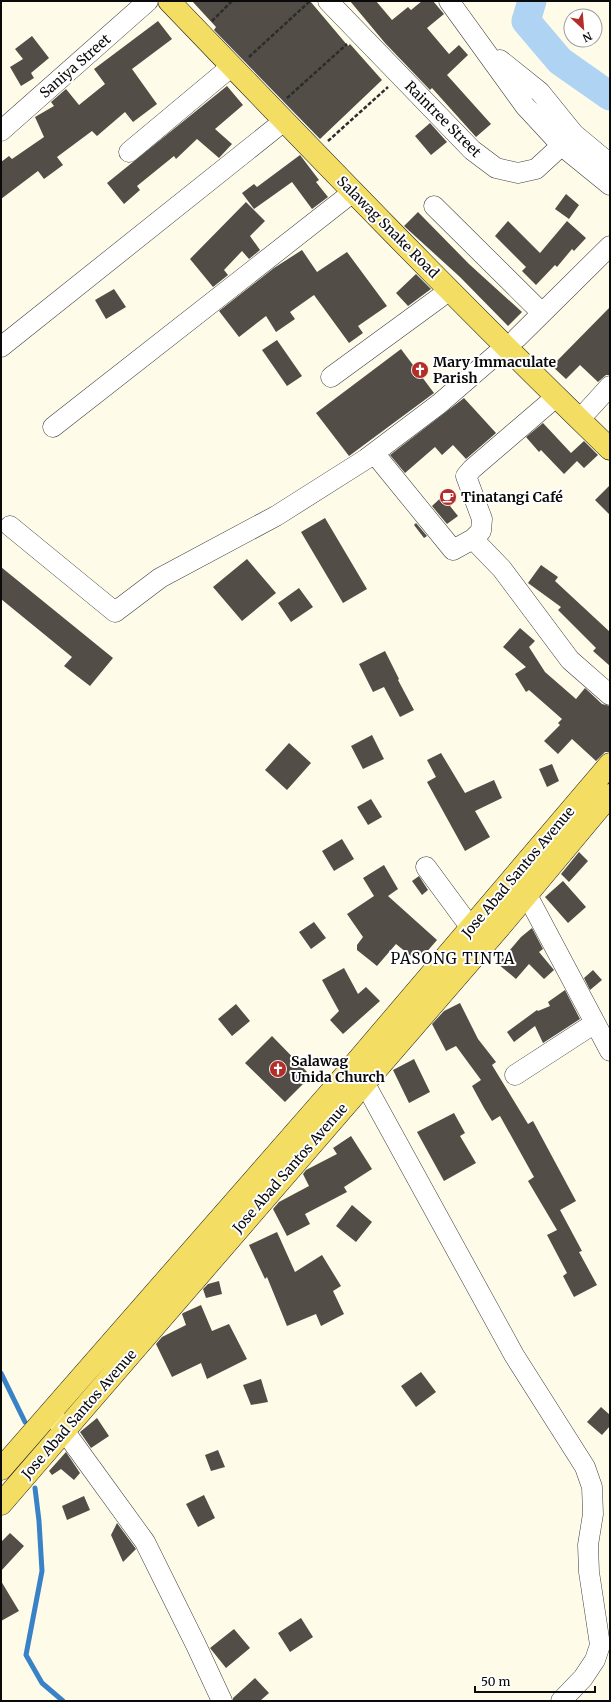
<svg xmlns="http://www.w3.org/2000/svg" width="611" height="1702" viewBox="0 0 611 1702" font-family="Merriweather,serif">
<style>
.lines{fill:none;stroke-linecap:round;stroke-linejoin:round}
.stream{stroke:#3982c7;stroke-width:5}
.river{stroke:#afd4f3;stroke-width:29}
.building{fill:#524d47}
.minor-casing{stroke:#3d3d3d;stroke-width:21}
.major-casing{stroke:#1b1b1b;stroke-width:23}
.path{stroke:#2c2c2c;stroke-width:2.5;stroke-dasharray:4 2;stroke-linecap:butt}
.minor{stroke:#fff;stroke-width:20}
.major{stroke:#f3dd63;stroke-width:22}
.labels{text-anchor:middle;stroke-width:4;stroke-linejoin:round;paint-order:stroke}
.street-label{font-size:14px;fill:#0a0a0a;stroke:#fff}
.poi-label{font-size:14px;font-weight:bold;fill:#0a0a0a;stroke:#fff;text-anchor:start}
.neighbourhood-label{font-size:15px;letter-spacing:1px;fill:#0a0a0a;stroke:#fff}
</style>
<rect width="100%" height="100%" fill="#fefce8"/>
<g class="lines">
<path class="stream" d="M1 1373 25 1422
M35 1488 39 1521 42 1571 26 1655 42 1683 63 1701"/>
<path class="river" d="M532 1 526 21 560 61 610 96"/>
</g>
<path class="building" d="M192 1H310L348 46 350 44 382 80 320 139 214 30 216 27Z
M350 1H376L392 20 408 7 411 10 422 1H433L444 14 427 28 449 54 459 45 468 55 447 75 491 124 476 137 432 88 430 90 385 43Z
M158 21 172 39 132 69 157 104 133 122 125 112 97 136 92 131 57 157 63 165 44 179 38 171 1 199V162L9 156 12 159 44 137 35 117 54 106 51 102 66 89 79 105 105 84 94 69Z
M32 36 49 58 31 73 34 78 21 86 10 67 23 59 15 49Z
M227 86 243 105 215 129 232 144 219 158 197 139 176 159 174 156 137 186 140 190 124 204 107 183Z
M430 123 447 142 431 155 415 136Z
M300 155 319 180 316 182 328 197 312 209 292 182 254 209 242 193 254 184 257 187Z
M566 194 579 205 569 219 555 209Z
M246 202 265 221 250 236 260 250 249 259 242 251 224 270 228 275 213 287 190 259Z
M418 212 469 264 522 312 508 326 460 277 404 226Z
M508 221 540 253 567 221 586 238 574 251 572 249 557 267 555 265 536 285 522 271 526 267 495 236Z
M302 250 317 272 347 252 387 306 358 326 363 333 349 343 314 295 290 312 295 319 276 332 266 316 239 337 219 311 274 268Z
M416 274 431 289 408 306 396 293Z
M114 289 126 307 106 319 95 300Z
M610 307V375H606L598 382 580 365 566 379 552 366Z
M277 340 302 376 287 386 262 350Z
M401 349 434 393 349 456 316 413Z
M464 398 496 433 466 459 453 445 442 455 435 447 405 473 390 455Z
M543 423 571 453 584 441 598 455 584 468 577 461 564 474 541 450 539 452 526 437Z
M610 485V515L595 500Z
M447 492 456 501 450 506 458 516 447 524 432 506Z
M325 518 367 589 343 603 301 532Z
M416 523 427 536 424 538 414 525Z
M247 559 276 593 242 621 213 587Z
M541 565 558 577 555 581 610 632V666L593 651 596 648 558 610 561 607 528 583Z
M1 567 113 658 90 686 64 666 72 657 1 599Z
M299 588 313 607 291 622 278 603Z
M520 628 535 641 529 647 545 672 576 699 585 688 602 704 610 706V752H605L596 761 572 739 558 754 544 741 560 725 558 723 562 719 529 690 526 692 515 674 526 667 503 647Z
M385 651 399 679 398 680 414 710 400 717 384 687 373 692 359 664Z
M372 735 384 759 363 769 351 746Z
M289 743 311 763 287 790 265 770Z
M441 753 465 793 494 780 502 798 475 811 490 837 465 851 427 782 436 777 427 760Z
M552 764 559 781 547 787 539 769Z
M371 799 382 817 368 825 357 807Z
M342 839 354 859 334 871 322 851Z
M579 852 588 861 569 882 561 874Z
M384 865 398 889 388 896 437 940 418 962 396 944 377 966 357 950V945L363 937 347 914 374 896 363 878Z
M419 876 428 890 422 895 412 881Z
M563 881 586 907 568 923 545 897Z
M314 922 326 938 311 949 299 932Z
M532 928 543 949 539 952 554 970 544 979 529 964 516 979 498 964 521 937Z
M344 968 358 994 366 987 380 1001 343 1034 330 1020 339 1011 322 980Z
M593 970 602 980 590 990 584 978Z
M565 990 580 1019 543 1043 535 1026 514 1042 507 1032 537 1010 538 1011 550 1006 548 1002Z
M460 1003 478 1039 496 1062 492 1065 528 1124 533 1121 576 1201 560 1210 582 1251 579 1252 597 1285 574 1297 563 1276 567 1273 547 1235 557 1230 528 1181 534 1177 500 1116 492 1121 484 1108 472 1086 481 1080 456 1046 446 1051 432 1024 444 1011Z
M236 1004 250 1021 232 1036 218 1019Z
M272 1036 311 1076 285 1102 245 1063Z
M414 1059 430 1092 409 1103 393 1070Z
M454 1113 465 1133 460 1136 476 1163 444 1181 417 1132Z
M351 1136 372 1169 344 1187 347 1192 305 1214 310 1224 287 1236 273 1209 279 1202 309 1186 303 1174 306 1170 337 1154 333 1148Z
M352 1205 372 1222 356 1242 336 1226Z
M277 1232 295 1272 322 1255 341 1286 333 1291 344 1314 321 1326 316 1314 287 1326 267 1277 265 1279 249 1245Z
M219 1281 222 1294 206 1298 203 1289 208 1284Z
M201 1305 212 1331 229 1324 247 1359 207 1379 201 1363 172 1377 156 1344 162 1337 186 1325 182 1314 183 1313Z
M421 1372 436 1392 416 1407 401 1386Z
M261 1379 268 1402 251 1405 243 1385Z
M601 1407 610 1415V1426L602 1435 587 1422Z
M97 1418 109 1436 91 1448 80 1432Z
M218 1450 225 1467 211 1471 205 1455Z
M66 1452 80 1473 74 1480 61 1469 52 1475 49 1471Z
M204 1495 215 1518 198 1527 186 1504Z
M84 1496 90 1510 67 1520 62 1506Z
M117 1523 136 1549 123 1562 111 1535Z
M10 1533 24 1546 1 1571V1542Z
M1 1581 19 1611 1 1621Z
M301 1618 313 1637 290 1652 278 1633Z
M234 1629 250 1648 226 1668 210 1648Z
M255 1678 269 1693 260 1701H233V1698Z"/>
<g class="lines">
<g class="minor-casing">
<path id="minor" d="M328 1 472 150 496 168 518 173 536 169 574 134
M449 1 525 106 562 146 610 185
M500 60 540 92 574 134 610 164
M1 131 148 1
M129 152 232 66
M434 206 542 313
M517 338 610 246
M1 347 284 121
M331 377 450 290
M580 419 610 386
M53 427 353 192
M374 453 453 550 473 539 481 531 482 519 466 476 472 469 556 397
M10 526 115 612 160 578 276 516 366 459 439 404 506 346
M473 539 502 569 570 660 610 695
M426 867 471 928 481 939
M515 884 527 895 610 1051
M353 1072 364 1082 514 1355 585 1467 592 1487 593 1514 588 1545 589 1572 600 1645 595 1660 583 1678 561 1701
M515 1075 595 1023
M55 1418 145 1542 196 1645 222 1701"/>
</g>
<g class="major-casing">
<path id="major" d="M169 1C314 152 459 303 610 449
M1 1469 335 1087 610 764
M1 1504 504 922 610 795"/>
</g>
<path class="path" d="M212 21 232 1
M249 57 310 1
M287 98 347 44
M328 141 388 87"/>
<use href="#minor" class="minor"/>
<use href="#major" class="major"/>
</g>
<defs>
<g id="church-disc" transform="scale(0.9)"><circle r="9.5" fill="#b42e29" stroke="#fff"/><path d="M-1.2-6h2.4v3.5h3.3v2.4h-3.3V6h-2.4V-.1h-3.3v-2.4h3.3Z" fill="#fff"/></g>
<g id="cafe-disc" transform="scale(0.9)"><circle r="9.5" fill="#b42e29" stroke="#fff"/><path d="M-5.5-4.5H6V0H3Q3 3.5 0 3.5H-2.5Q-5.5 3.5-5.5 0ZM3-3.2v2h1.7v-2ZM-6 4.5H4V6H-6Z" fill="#fff"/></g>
</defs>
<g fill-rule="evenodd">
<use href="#church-disc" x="420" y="370"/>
<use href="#cafe-disc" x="448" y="497"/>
<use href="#church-disc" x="278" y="1069"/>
</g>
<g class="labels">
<g class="street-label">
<text transform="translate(75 66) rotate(-41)" y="5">Saniya Street</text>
<text transform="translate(443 119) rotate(45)" y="5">Raintree Street</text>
<text transform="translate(388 227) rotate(45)" y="5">Salawag Snake Road</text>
<text transform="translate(518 872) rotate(-50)" y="5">Jose Abad Santos Avenue</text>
<text transform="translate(290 1168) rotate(-49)" y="5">Jose Abad Santos Avenue</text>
<text transform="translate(79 1414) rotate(-49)" y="5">Jose Abad Santos Avenue</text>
</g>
<g class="poi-label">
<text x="433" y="367">Mary Immaculate<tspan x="433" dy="16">Parish</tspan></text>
<text x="461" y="502">Tinatangi Café</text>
<text x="291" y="1066">Salawag<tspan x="291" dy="16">Unida Church</tspan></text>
</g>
<g class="neighbourhood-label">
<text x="453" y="964">PASONG TINTA</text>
</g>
</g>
<rect width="611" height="1702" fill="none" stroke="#0a0a0a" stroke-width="4"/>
<g transform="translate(583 28) rotate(154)"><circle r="19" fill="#ffffff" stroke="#9d9d9d"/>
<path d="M0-3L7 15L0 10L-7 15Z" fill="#b42e29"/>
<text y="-6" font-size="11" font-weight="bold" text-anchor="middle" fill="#0a0a0a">N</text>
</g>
<path d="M475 1686v6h120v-6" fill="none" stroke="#0a0a0a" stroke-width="2"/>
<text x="481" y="1686" font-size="12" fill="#0a0a0a" stroke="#ffffff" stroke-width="3" paint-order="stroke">50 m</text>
</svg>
